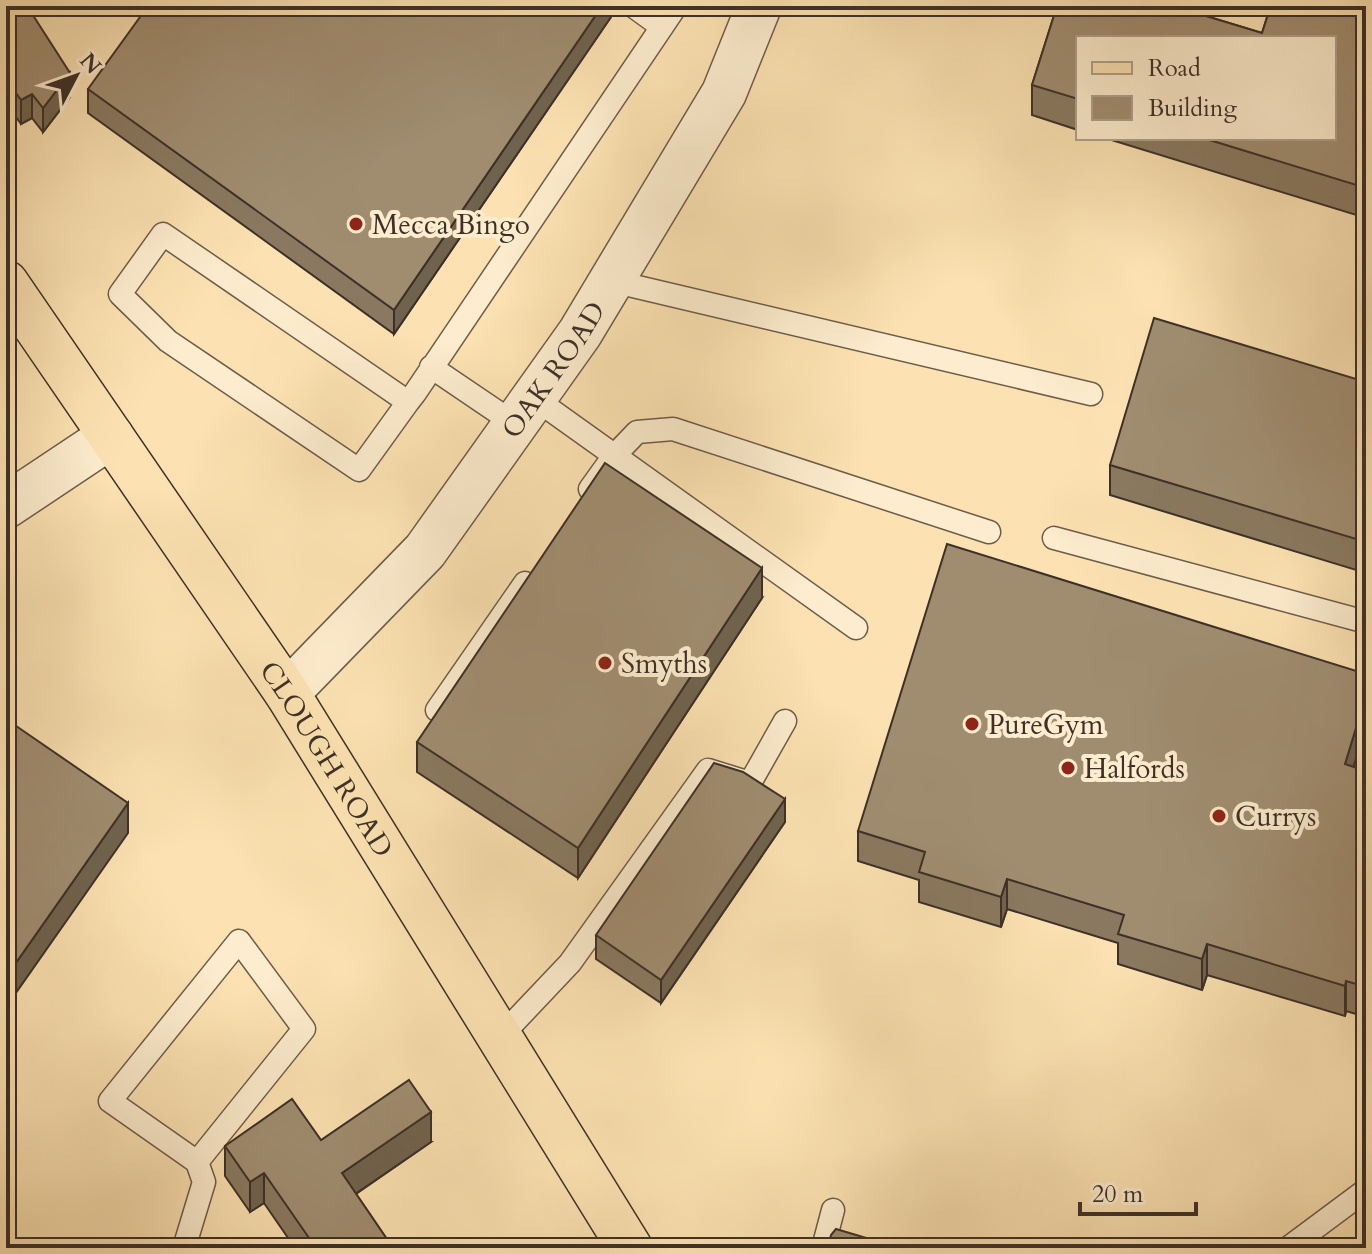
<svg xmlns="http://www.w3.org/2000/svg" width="1372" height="1254" viewBox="0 0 1372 1254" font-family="Cardo,serif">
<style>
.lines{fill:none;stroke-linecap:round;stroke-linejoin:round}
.service-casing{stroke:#6d5c4a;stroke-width:25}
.minor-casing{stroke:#6d5c4a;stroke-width:47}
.primary-casing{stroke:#3d3028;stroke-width:47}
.service{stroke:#fdeccd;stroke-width:22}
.minor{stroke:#fdeccd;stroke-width:44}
.primary{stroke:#fce2b2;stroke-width:44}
.wall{fill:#8a7960;stroke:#3d3028;stroke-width:2}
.shaded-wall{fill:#70634e;stroke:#3d3028;stroke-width:2}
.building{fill:#a08d70;stroke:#3d3028;stroke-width:2}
.poi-dot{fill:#8f2418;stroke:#fdeccd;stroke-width:3}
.labels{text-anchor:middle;stroke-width:8;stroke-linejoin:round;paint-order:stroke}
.poi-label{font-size:28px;fill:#3d3028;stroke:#fdeccd;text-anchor:start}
.street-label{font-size:28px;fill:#3d3028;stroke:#fdeccd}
</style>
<rect width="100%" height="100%" fill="#fce2b2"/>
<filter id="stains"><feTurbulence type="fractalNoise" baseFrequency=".0025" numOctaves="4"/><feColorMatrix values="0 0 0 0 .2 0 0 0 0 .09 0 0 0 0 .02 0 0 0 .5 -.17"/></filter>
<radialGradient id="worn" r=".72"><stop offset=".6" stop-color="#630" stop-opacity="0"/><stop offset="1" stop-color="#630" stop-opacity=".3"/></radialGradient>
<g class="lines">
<g class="service-casing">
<path id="service" d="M633 6 662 27
M612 281 1091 394
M431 367 515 424
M534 398 856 628
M408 402 163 234 120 294 168 341 359 470 408 402 415 393 676 6
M590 489 613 457 637 432 673 429 989 532
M1054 538 1366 622
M437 710 525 583
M500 1037 570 963 708 770 750 783 785 721
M184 1248 204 1182 197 1162 110 1101 239 941 304 1029 197 1162
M823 1248 833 1210
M1288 1248 1366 1190"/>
</g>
<g class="minor-casing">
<g id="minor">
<path d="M6 506 111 436"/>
<path id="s1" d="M287 693 425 551 580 333 724 93 759 6"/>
</g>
</g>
<g class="primary-casing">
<g id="primary">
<path id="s2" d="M6 283 287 693 630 1248"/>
</g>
</g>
<use href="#service" class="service"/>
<use href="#minor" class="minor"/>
<use href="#primary" class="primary"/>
</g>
<path class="wall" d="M6 6 32 14 70 97 43 132 32 118 21 124 6 103Z
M611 6V17L394 334 88 113V89Z
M1057 6H1173L1262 33 1270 8 1281 11 1282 6H1349L1366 11V218L1105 138H1334V38H1078V130L1032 115V85Z
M1366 382V573L1110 495V465Z
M762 598 578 878 417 772V742Z
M1353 767 1366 771V1017L1346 1011 1345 1016 1207 975 1202 990 1118 964V943L1007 909 1001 927 919 902V880L858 861V831Z
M785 822 661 1003 596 959V935Z
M321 1140 431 1142 356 1194 393 1248H295L264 1203 250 1212 225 1176V1146Z"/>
<path class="shaded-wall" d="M602 6H611V17L394 334V310Z
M70 73V97L43 132V108Z
M32 94V118L21 124V100Z
M762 568V598L578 878V848Z
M1366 695V725L1345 795V764Z
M785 799V822L661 1003V980Z
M128 803V833L6 1007V977Z
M1007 879V909L1001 927V897Z
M1207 944V975L1202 990V959Z
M1346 981V1011L1345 1016V986Z
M431 1112V1142L342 1203V1173Z
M264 1173V1203L250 1212V1182Z"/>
<path class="building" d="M6 6H32V7L29 9 70 73 43 108 32 94 21 100 6 79Z
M148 6H602L394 310 88 89Z
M1057 6H1173L1262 33 1270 8 1281 11 1282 6H1349L1366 11V188L1203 138H1334V38H1078V99L1032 85Z
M1154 318 1366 382V542L1110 465Z
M605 463 762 568 578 848 417 742Z
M947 544 1366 674V695L1345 764 1366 771V987L1346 981 1345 986 1207 944 1202 959 1118 934 1124 915 1007 879 1001 897 919 872 925 852 858 831Z
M6 719 128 803 6 977Z
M714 763 743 772 785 799 661 980 596 935Z
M409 1080 431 1112 342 1173 393 1248H316L264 1173 250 1182 225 1146 292 1099 321 1140Z
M836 1229 900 1248H828L831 1235Z"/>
<g class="poi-dot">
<circle cx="356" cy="224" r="8"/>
<circle cx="605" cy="663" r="8"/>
<circle cx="972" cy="724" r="8"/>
<circle cx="1068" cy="768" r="8"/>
<circle cx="1219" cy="816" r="8"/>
</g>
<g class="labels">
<g class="poi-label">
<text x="372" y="234">Mecca Bingo</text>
<text x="621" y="673">Smyths</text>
<text x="988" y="734">PureGym</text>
<text x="1084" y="778">Halfords</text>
<text x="1235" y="826">Currys</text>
</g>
<g class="street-label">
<text dy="10" stroke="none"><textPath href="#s1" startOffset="420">OAK ROAD</textPath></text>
<text dy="10" stroke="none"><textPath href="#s2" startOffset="574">CLOUGH ROAD</textPath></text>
</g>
</g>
<rect width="1372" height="1254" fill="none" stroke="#fce2b2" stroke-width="32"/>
<rect x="8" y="8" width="1356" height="1238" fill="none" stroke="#3d3028" stroke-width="4"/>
<rect x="16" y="16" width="1340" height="1222" fill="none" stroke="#3d3028" stroke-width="2"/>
<rect x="1076" y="36" width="260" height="104" fill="#fdeccd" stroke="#b0a18b" stroke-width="2"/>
<rect x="1092" y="62" width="40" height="12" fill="#fce2b2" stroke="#b0a18b" stroke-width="2"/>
<text x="1148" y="76" font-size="24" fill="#3d3028">Road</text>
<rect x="1092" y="96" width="40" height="24" fill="#a08d70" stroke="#b0a18b" stroke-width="2"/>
<text x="1148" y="116" font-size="24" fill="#3d3028">Building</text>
<g transform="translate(76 76) rotate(49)" stroke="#fdeccd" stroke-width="6" paint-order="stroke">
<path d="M0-6L14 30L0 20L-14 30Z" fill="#3d3028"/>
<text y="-12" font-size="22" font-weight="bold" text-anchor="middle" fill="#3d3028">N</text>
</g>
<path d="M1080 1202v12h116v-12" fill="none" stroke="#3d3028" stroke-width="4"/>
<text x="1092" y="1202" font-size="24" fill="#3d3028" stroke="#fdeccd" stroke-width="6" paint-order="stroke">20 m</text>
<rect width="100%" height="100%" filter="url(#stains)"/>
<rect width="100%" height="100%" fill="url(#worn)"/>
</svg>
